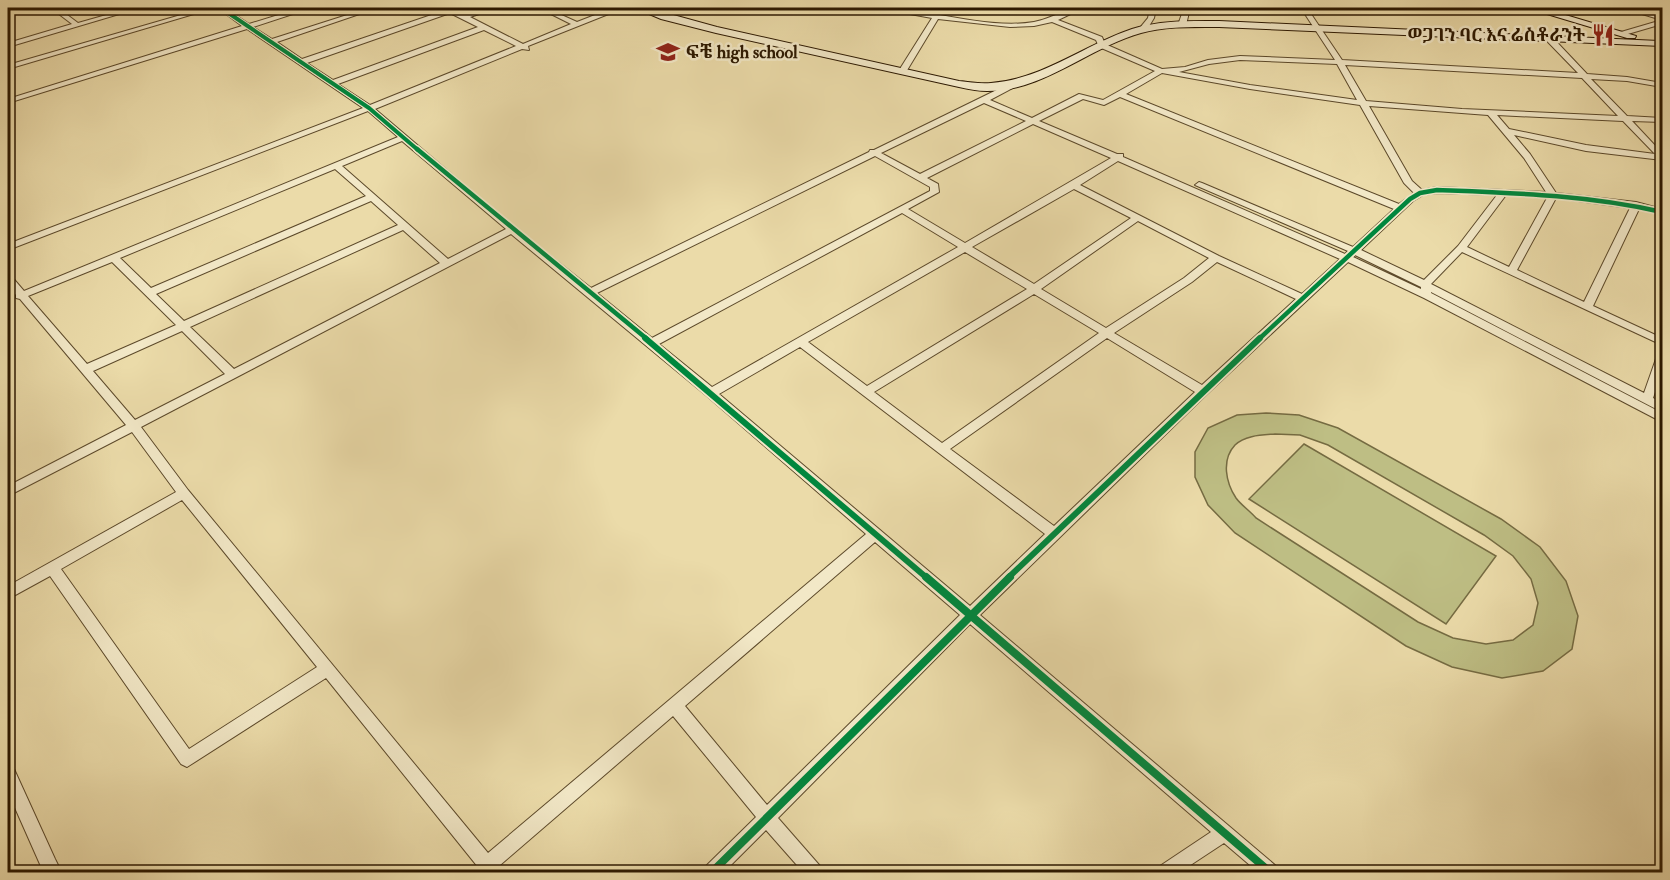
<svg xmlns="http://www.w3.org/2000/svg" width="1670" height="880" viewBox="0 0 1670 880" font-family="'IM FELL Double Pica','Noto Serif Ethiopic',serif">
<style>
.green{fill:#bebe84;stroke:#756b42;stroke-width:1.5;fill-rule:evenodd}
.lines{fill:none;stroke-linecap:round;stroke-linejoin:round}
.street-casing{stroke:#5c492a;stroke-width:2}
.secondary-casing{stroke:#2c1800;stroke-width:2}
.street{fill:#f2e8c7;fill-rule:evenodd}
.secondary{fill:#f2e8c7;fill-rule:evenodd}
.cycleway-far3-casing{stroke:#f2e8c7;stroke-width:6}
.cycleway-far2-casing{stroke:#f2e8c7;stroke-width:8}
.cycleway-far1-casing{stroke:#f2e8c7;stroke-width:10}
.cycleway-casing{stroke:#f2e8c7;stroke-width:11}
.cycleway-far3{stroke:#00873e;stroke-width:4}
.cycleway-far2{stroke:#00873e;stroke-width:4.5}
.cycleway-far1{stroke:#00873e;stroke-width:6}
.cycleway{stroke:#00873e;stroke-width:8}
.labels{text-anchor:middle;stroke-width:5;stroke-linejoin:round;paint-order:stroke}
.far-poi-label{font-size:18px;font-weight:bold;fill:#2c1800;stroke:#f2e8c7;text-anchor:end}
</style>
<rect width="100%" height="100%" fill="#ebdba9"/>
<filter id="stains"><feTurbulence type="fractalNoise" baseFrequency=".00333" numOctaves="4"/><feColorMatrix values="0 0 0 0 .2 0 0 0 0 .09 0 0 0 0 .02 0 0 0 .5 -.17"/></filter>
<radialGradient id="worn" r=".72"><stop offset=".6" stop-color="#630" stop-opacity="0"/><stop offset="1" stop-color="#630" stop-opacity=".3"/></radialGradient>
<path class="green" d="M1266 413 1299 415 1338 428 1501 519 1540 547 1566 581 1578 616 1572 649 1543 671 1502 678 1452 667 1406 646 1235 533 1208 505 1195 477V452L1208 428 1237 415ZM1275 434 1300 435 1328 445 1484 535 1513 556 1531 579 1538 603 1533 625 1513 640 1486 644 1453 638 1418 622 1256 518C1250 511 1241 505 1236 498 1226 483 1221 460 1235 445 1245 435 1263 435 1275 434Z
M1304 444 1496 556 1446 624 1249 499Z"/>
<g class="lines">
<g class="street-casing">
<path id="street" d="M51 8H58L78 23 131 8 136 9 8 47V43L72 24Z
M205 8H214L8 69V65Z
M218 8H225L249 24 301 8H309L308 9 253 27 272 39 369 8H377L277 42 302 59 452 8H460L456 11 465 15 487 8H495L494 9 470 17 523 44 571 24 539 8H546L577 22 613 8H627L626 9 616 11 528 46 529 50 522 49 375 109 515 228 591 288 869 152 870 150H874L1015 81 1022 83 990 100 1032 118 1079 94 1103 100 1155 71 1099 47 1096 40 1052 22 1034 26 1010 27 938 19 906 72 902 74 898 72 932 18 888 10 885 8H897L934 14 938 8H944L940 15C970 20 1004 27 1034 22 1051 19 1066 8 1083 8L1058 20 1102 37 1105 44 1162 69 1185 67 1208 60 1240 56 1335 60 1301 8H1307L1342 60 1578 73 1545 39 1552 37 1587 74 1627 77 1662 83V87L1627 81 1591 79 1627 116 1662 118V122L1632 121 1662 153V160L1586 151 1514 135 1530 154 1556 193 1636 202 1662 209V215L1639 209 1593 306 1662 338V345L1462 252 1431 284 1644 393 1657 356 1662 352V371L1653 398 1662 402V411L1658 410 1431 292V293L1662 413V422L1424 298 1348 262 1207 394 980 615 1276 866 1278 872H1258L1224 843 1180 872H1158L1160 866 1211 832 970 624 778 818 820 866 822 872H803L766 830 724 872H704L706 866 756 817 673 716 499 866 501 872H482L326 678 187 767 181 764 50 576 8 599V586L176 492 132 432 8 496V486L126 425 20 299 16 298V295L8 285V276L12 277 24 291 398 137 368 111 8 250V244L363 108 247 29 8 103V99L242 26ZM450 13 478 27 333 80 307 63ZM484 30 516 46 370 105 338 84ZM1240 60 1337 64 1357 100 1250 85 1179 72 1209 64ZM1345 65 1582 78 1618 116 1462 109 1366 101ZM1162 73 1250 89 1360 105 1404 183 1414 193 1399 204 1126 94ZM1120 97 1394 209 1353 247 1202 183 1199 182 1195 185 1348 251 1345 254 1123 157V154H1117L1039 121 1083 99 1104 105ZM984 103 1026 121 920 174 881 153ZM1369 106 1488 115 1524 158 1546 192 1437 187 1422 190 1412 181ZM1497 115 1623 121 1655 154 1586 145 1509 129ZM1033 124 1111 158 965 243 908 209 939 192 938 184 927 178ZM402 141 506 229 448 259 342 166ZM875 156 930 187V191L652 338 597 293ZM1118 161 1340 259 1302 294 1219 256 1080 185ZM335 169 366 196 151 288 120 258ZM1074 189 1131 218 1034 284 972 247ZM1437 193 1497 195 1458 246 1424 280 1361 250 1413 201 1423 195ZM1506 195 1547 198 1509 267 1467 247ZM1556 198 1630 208 1584 302 1517 270ZM371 201 398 225 184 321 156 294ZM902 213 958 247 712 387 659 344ZM1138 221 1209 258 1184 278 1106 328 1041 289ZM403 230 440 263 234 369 190 327ZM511 234 707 396 866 534 488 853 188 490 141 427ZM965 252 1027 289 867 386 808 342ZM1355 255 1421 287V289L1353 257ZM112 262 176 325 87 364 28 296ZM1217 262 1296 299 1202 385 1114 333 1192 282ZM1034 294 1099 333 942 443 874 392ZM182 331 225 374 135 420 93 371ZM1107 338 1195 392 1054 526 950 449ZM800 347 1045 534 970 606 719 394ZM182 500 317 667 189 749 61 569ZM875 542 960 615 767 805 685 706Z
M1150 8H1156L1154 18 1146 31H1140L1139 29 1148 18Z
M1184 8H1190L1186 25 1182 27 1178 25Z
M1444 8 1544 9 1547 11 1544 13 1447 10Z
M1622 8H1631L1662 16V24L1621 36V32L1662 20Z
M8 767 14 769 55 859 58 865 55 871H43L8 792Z"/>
</g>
<g class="secondary-casing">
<path id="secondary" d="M635 8H648L717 27 959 81C970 82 980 84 991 83 1043 79 1084 45 1132 29 1160 20 1191 21 1219 21L1659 41 1662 42V46L1219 27C1194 27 1167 26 1141 33 1088 48 1044 91 987 91 977 91 968 89 959 87L716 33 661 19Z
M1527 8H1542L1636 36 1635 38H1627Z"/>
</g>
<use href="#street" class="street"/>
<use href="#secondary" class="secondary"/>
<g class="cycleway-far3-casing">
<path id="cycleway-far3" d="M221 8 369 108 418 150"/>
</g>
<g class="cycleway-far2-casing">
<path id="cycleway-far2" d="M417 149 647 339
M1259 339 1410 199 1420 193 1437 190C1513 193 1588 195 1662 212"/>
</g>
<g class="cycleway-far1-casing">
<path id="cycleway-far1" d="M645 338 927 578
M1008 578 1260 338"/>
</g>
<g class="cycleway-casing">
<path id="cycleway" d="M926 577 1270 872
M712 872 1010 577"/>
</g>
<use href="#cycleway-far3" class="cycleway-far3"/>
<use href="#cycleway-far2" class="cycleway-far2"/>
<use href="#cycleway-far1" class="cycleway-far1"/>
<use href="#cycleway" class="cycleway"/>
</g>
<defs>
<g id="restaurant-bare" transform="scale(1.8)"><path d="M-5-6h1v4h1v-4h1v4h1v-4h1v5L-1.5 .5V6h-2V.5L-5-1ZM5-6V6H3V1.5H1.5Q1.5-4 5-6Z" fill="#8f2418" stroke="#f2e8c7" stroke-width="2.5" paint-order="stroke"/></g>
<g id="school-bare" transform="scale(1.8)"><path d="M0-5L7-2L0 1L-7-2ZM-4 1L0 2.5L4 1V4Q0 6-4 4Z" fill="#8f2418" stroke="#f2e8c7" stroke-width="2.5" paint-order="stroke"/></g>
</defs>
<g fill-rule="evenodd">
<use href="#restaurant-bare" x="1603" y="35"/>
<use href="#school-bare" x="668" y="52"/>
</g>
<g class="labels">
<g class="far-poi-label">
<text x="1585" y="41">ወጋገን ባር እና ሬስቶራንት</text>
<text x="686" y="58" text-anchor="start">ፍቼ high school</text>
</g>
</g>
<rect width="1670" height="880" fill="none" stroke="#ebdba9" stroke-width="30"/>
<rect x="9" y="9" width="1652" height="862" fill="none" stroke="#2c1800" stroke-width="3"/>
<rect x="15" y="15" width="1640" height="850" fill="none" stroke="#2c1800" stroke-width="1.5"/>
<rect width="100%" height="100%" filter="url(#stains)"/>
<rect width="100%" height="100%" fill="url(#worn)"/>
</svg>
